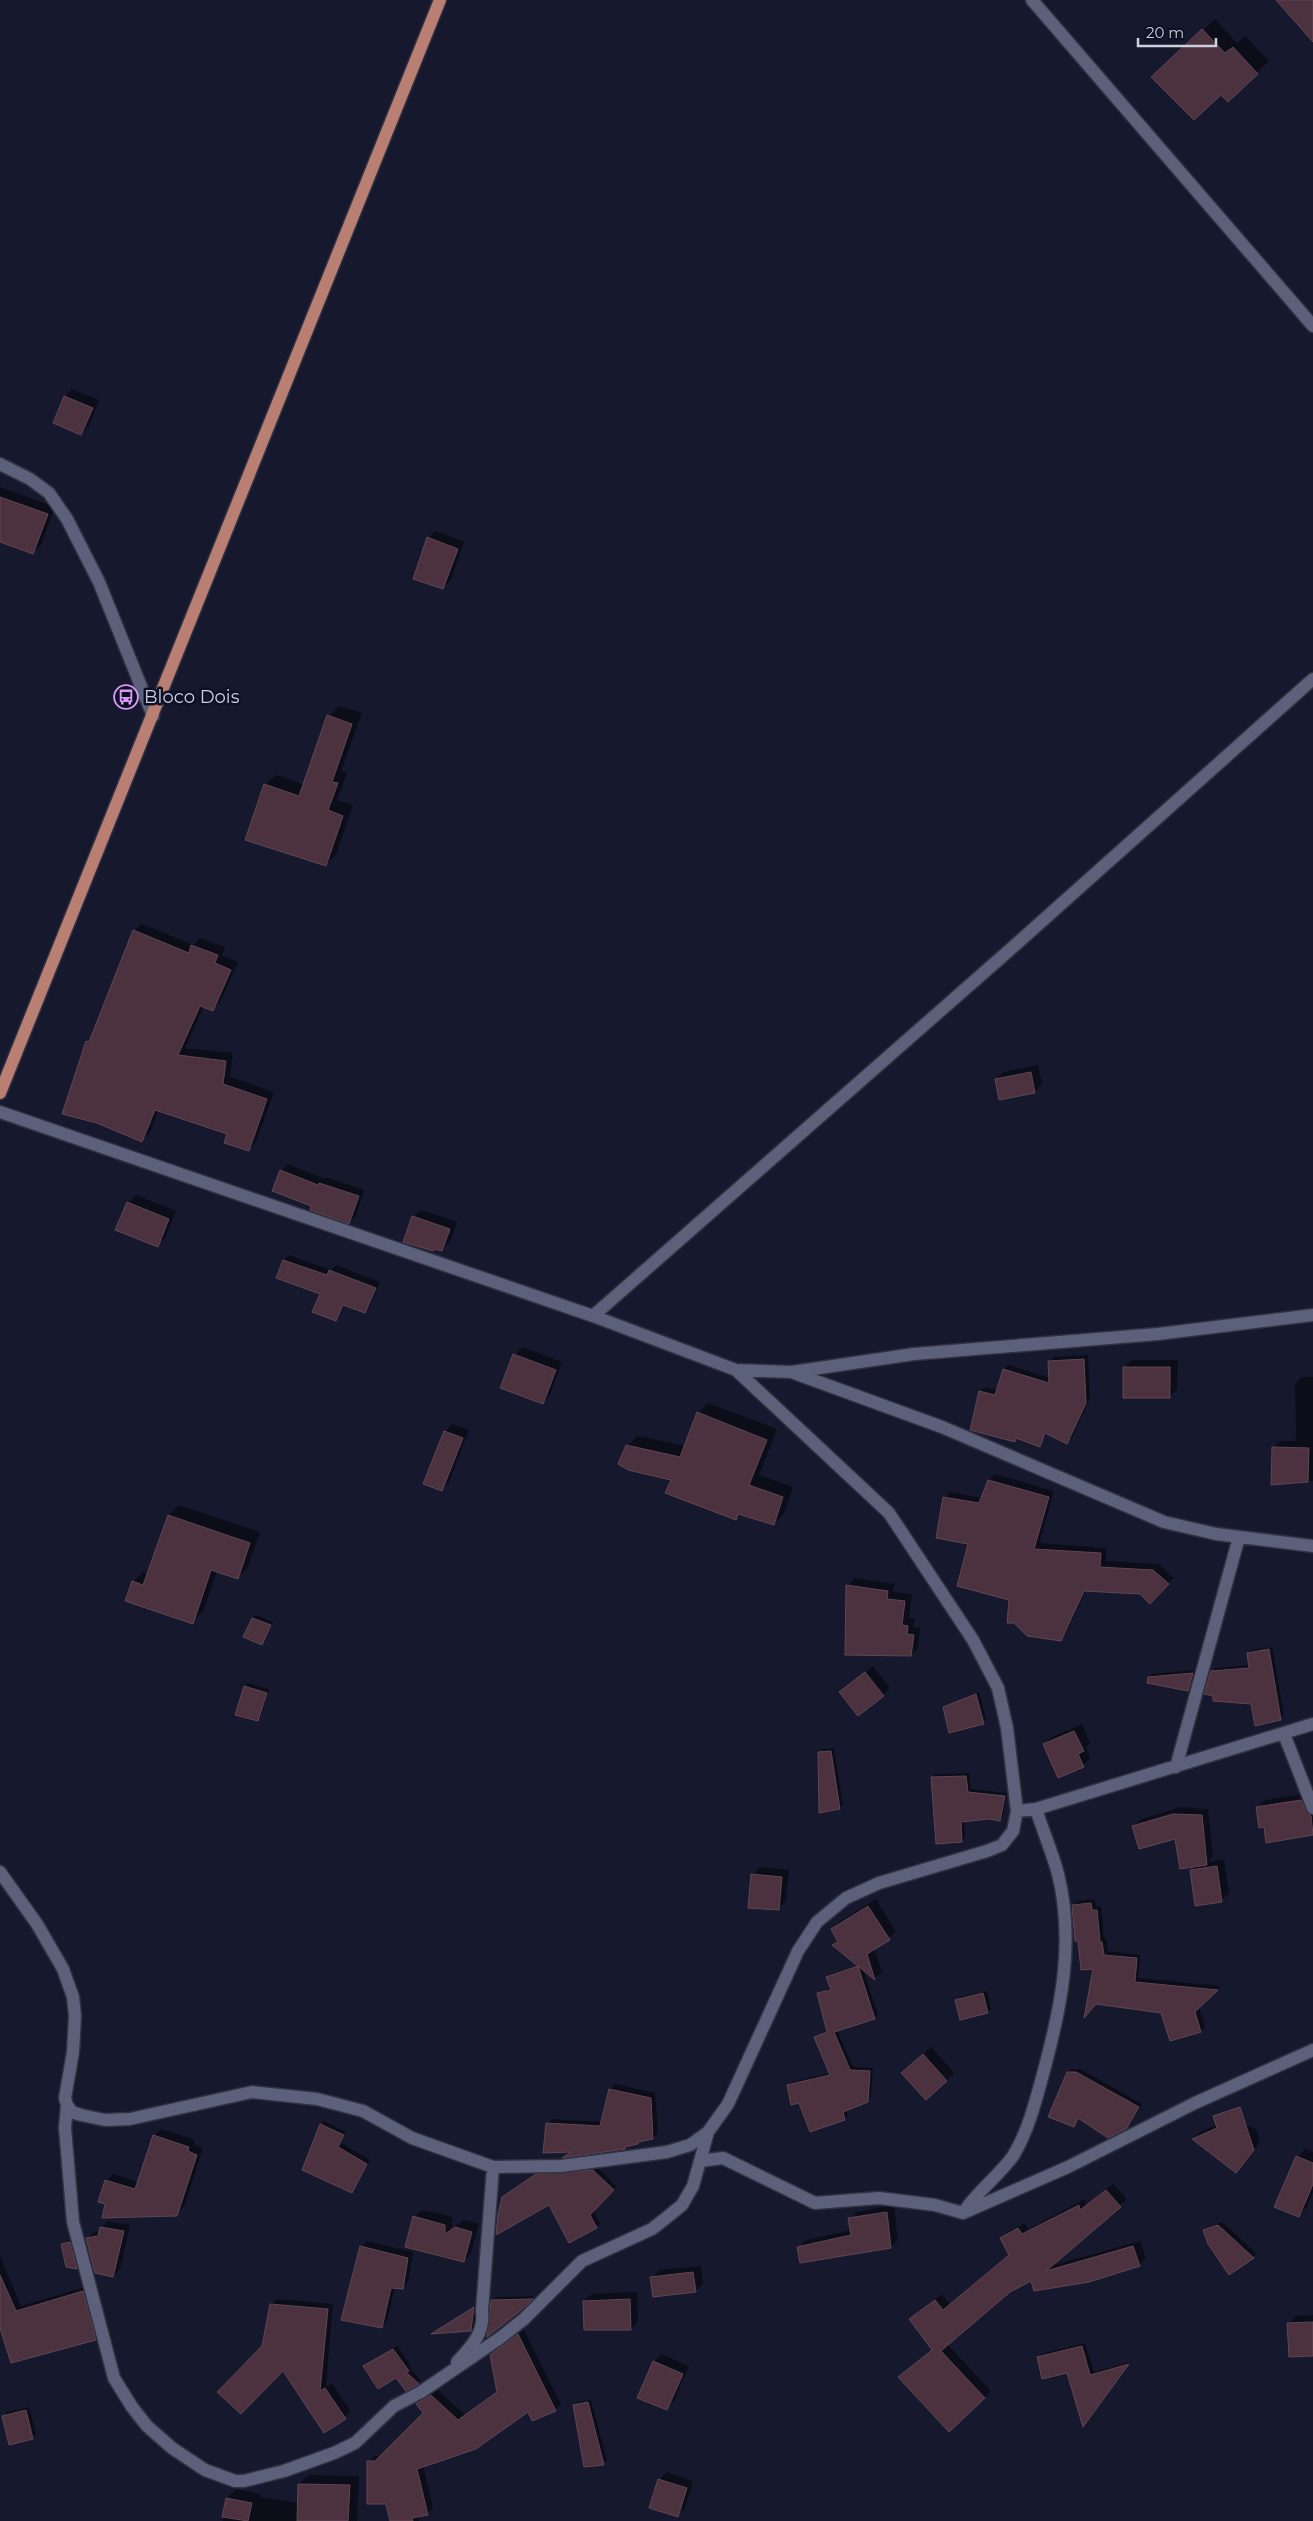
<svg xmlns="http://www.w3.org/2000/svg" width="1313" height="2521" viewBox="0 0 1313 2521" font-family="Montserrat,sans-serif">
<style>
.shadow{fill:#0007}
.building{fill:#4b323e;stroke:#614653}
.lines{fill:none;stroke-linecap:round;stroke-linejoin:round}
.minor-casing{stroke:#303141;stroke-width:15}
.major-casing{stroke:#303141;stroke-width:15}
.minor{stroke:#5c607a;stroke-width:12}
.major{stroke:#b97f72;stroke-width:12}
.labels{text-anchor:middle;stroke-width:5;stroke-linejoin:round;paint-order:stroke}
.poi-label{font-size:18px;fill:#cdd0df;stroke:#0e1024;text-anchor:start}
</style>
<rect width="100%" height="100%" fill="#16192e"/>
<path class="shadow" d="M1215 19 1237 43 1245 36 1269 61 1228 100 1221 93 1164 66Z
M72 389 99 400 89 426 81 434 65 397Z
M0 487 55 507 41 545 33 552 0 540Z
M435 531 464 541 451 580 443 588 428 538Z
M339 706 362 713 341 771 347 773 337 800 353 805 336 855 325 865 265 785 276 775 305 785 329 716Z
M142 924 194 945 200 938 225 947 222 956 238 962 220 1002 212 1010 204 1006 185 1048 233 1053 230 1077 274 1092 256 1142 249 1150 229 1133 159 1109 150 1133 142 1140 87 1042 93 1036 134 931Z
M1038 1065 1042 1084 1034 1092 996 1079 1004 1072Z
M288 1164 325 1179 326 1177 364 1190 356 1216 349 1222 313 1205 281 1171Z
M136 1195 176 1211 165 1238 157 1245 128 1203Z
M421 1210 457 1222 450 1242 442 1250 413 1217Z
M289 1255 331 1270 336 1265 380 1282 370 1306 365 1312 346 1304 336 1320 321 1293 278 1277 284 1260Z
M522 1347 562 1362 550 1395 543 1402 514 1355Z
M1088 1355 1090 1398 1072 1438 1067 1442 1047 1433 1040 1445 1018 1437 1015 1440 980 1391 985 1387 998 1390 1004 1369 1009 1365 1050 1378 1049 1362 1054 1357Z
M1132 1360H1178L1177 1389 1170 1397 1124 1368Z
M1302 1377H1313V1481L1294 1480 1273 1448 1280 1441H1296L1295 1384Z
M708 1403 777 1429 759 1475 793 1487 784 1514 774 1524 741 1513 735 1519 672 1479 627 1446 638 1436 685 1446 698 1413Z
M452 1424 469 1430 449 1482 441 1489 445 1432Z
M995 1474 1054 1491 1039 1543 1106 1548V1561L1159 1564 1173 1578 1150 1602 1141 1593 1086 1590 1066 1634 1060 1640 1010 1599 970 1543 944 1498 950 1492 982 1498 989 1480Z
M179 1505 260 1532 248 1567 237 1578 217 1571 203 1612 192 1622 133 1582 143 1572 149 1574 169 1515Z
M855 1578 895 1584 893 1592 912 1594 909 1618 915 1619 913 1627 920 1628 918 1648 910 1655 848 1586Z
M256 1615 273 1622 262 1644 253 1618Z
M1272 1647 1284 1715 1281 1719 1212 1672 1215 1668 1250 1665 1248 1654 1251 1650Z
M873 1666 890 1688 883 1695 841 1692Z
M1196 1670 1191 1686 1188 1690 1149 1678 1152 1674Z
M248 1683 269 1689 261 1716 258 1720 245 1687Z
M979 1692 986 1720 983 1723 945 1708Z
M1082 1724 1090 1743 1086 1747 1090 1758 1083 1766 1045 1744 1052 1737Z
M834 1748 843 1805 840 1808 819 1752 823 1749Z
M969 1773 971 1789 1007 1793 1003 1816 1000 1819 989 1818 964 1820 965 1837 962 1841 932 1778 935 1774Z
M1309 1793 1313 1804V1834L1267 1841 1265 1826 1257 1808 1265 1800Z
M1181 1807 1208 1809 1213 1856 1208 1862 1224 1859 1229 1893 1221 1900 1191 1871 1197 1865 1176 1837 1134 1826 1141 1819Z
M760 1867 789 1870 786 1901 778 1909 752 1875Z
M876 1899 896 1932 874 1948 882 1972 875 1978 863 1969 878 2014 875 2018 837 2030 853 2067 873 2068 871 2097 868 2101 846 2109 848 2115 845 2119 789 2086 792 2082 831 2073 815 2038 828 2030 818 1994 831 1988 828 1978 831 1974 858 1965 834 1945 839 1941 832 1929 839 1922Z
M1095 1899 1096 1907 1101 1906 1104 1939 1106 1938 1108 1951 1140 1955 1138 1978 1221 1986 1199 2007 1205 2027 1200 2031 1162 2012 1094 1968 1073 1905 1078 1901Z
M987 1991 991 2009 988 2012 957 2001 960 1997Z
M931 2047 954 2073 926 2099 911 2065Z
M1072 2069H1080L1142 2104 1131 2123 1127 2127 1079 2117 1073 2126 1068 2072Z
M615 2084 655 2093 658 2133 653 2138 640 2140 625 2148 565 2156 572 2150 547 2124 552 2119 603 2122 610 2089Z
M1231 2119 1256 2129 1260 2142 1242 2165 1194 2138 1200 2132Z
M324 2121 346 2132 341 2143 370 2160 352 2191 321 2125Z
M161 2129 195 2140 194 2145 203 2148 184 2207 176 2214 106 2181 113 2174 139 2182 154 2136Z
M1305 2149 1313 2152V2192L1306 2208 1298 2216 1276 2206 1298 2157Z
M597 2167 616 2186 593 2210 600 2224 569 2241 549 2203 507 2194 541 2172Z
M1113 2184 1127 2199 1050 2266 1140 2241 1146 2258 1139 2265 1032 2279 1010 2291 947 2344 991 2391 949 2430 906 2371 933 2349 911 2319 942 2294 950 2304 1010 2254 1001 2238 1008 2232 1025 2223 1029 2229 1085 2199 1086 2205Z
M894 2205 898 2240 890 2247 798 2248 806 2240 852 2230 850 2219 857 2212Z
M422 2210 452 2217V2228L464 2220 479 2224 471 2253 464 2261 414 2217Z
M107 2221 130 2225 120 2269 113 2276 87 2239 94 2232 100 2231Z
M1222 2222 1257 2254 1230 2273 1204 2230Z
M73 2239 80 2265 77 2268 62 2245Z
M367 2241 413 2252 408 2282 402 2288 395 2287 387 2321 381 2327 361 2247Z
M0 2256 21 2306 88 2286 100 2334 95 2339 0 2324Z
M701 2266 703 2284 695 2291 652 2278 659 2270Z
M637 2292 638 2321 631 2329 596 2330 584 2301 592 2294Z
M534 2296 519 2311 492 2301 496 2297Z
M277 2299 333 2304 326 2387 332 2383 351 2412 324 2431 283 2369 264 2346 271 2305Z
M477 2305 474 2326 470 2330 435 2332Z
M1313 2315V2354L1289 2324 1296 2316Z
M524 2330 561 2404 555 2410H528L423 2465 433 2508 427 2514 419 2516V2521H391L387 2503 368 2462 374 2456H382L424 2413 417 2404 438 2390 465 2415 498 2391 491 2355Z
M1085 2343 1094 2372 1130 2362 1086 2422 1068 2371 1038 2358 1041 2354Z
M397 2346 411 2366 409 2368 421 2380 406 2389 397 2376 365 2366Z
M661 2354 689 2366 674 2401 666 2409 654 2362Z
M591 2400 607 2460 604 2463 585 2465 575 2406 578 2402Z
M29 2407 36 2434 32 2438 4 2416 7 2412Z
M667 2472 693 2481 685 2508 677 2515 659 2480Z
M309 2475 359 2476 357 2521H223L227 2498 237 2489 260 2494V2497L299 2503V2484Z"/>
<path class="building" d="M1276 0H1313V42Z
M1202 29 1225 53 1233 47 1258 74 1228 102 1221 95 1194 120 1151 77Z
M64 396 93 408 81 435 53 423Z
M0 497 48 514 33 554 0 542Z
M427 537 458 549 443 589 413 579Z
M327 715 352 724 332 782 338 783 328 810 343 816 326 866 245 840 264 784 299 796Z
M133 930 189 953 191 945 218 955 215 963 231 970 213 1011 200 1006 178 1055 226 1061 223 1084 267 1099 249 1151 224 1143 227 1134 155 1110 142 1142 97 1123 62 1114 86 1041 89 1042Z
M1031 1072 1035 1093 999 1100 995 1079Z
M280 1170 318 1185 319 1183 359 1196 349 1224 310 1210 311 1206 272 1191Z
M127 1202 169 1219 158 1247 115 1230Z
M412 1216 450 1229 442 1251 435 1249 433 1251 403 1242Z
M283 1260 327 1275 329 1270 376 1288 365 1313 343 1305 336 1321 312 1312 320 1294 276 1278Z
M513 1354 556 1370 543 1404 500 1388Z
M1084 1359 1086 1403 1067 1444 1045 1433 1040 1447 1016 1438 1015 1442 970 1430 979 1391 995 1395 1003 1369 1049 1383 1048 1361Z
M1123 1367H1170V1398H1123Z
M697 1412 767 1440 749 1485 783 1497 774 1525 738 1514 736 1520 665 1493 671 1480 628 1470 618 1464 626 1445 680 1457Z
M444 1431 463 1438 442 1491 423 1484Z
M1272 1447 1309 1448 1308 1482 1271 1485Z
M988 1480 1049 1497 1034 1549 1101 1553 1100 1567 1153 1570 1169 1584 1150 1604 1140 1594 1084 1591 1061 1641 1027 1636 1014 1623H1007L1009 1600 957 1586 968 1544 936 1538 943 1497 979 1503Z
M168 1515 250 1543 238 1579 211 1570 193 1624 125 1601 132 1581 143 1585Z
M846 1585 888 1591 887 1599 905 1601 902 1625 908 1626 907 1634 914 1635 911 1656 845 1655Z
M252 1618 271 1625 262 1645 243 1637Z
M1269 1649 1281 1720 1255 1726 1251 1704 1213 1701V1696L1204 1694 1211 1671 1249 1668 1247 1653Z
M865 1672 884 1696 858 1716 839 1692Z
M1193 1673 1188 1691 1147 1683 1148 1677Z
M244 1686 267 1693 258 1721 235 1715Z
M976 1694 984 1724 949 1733 943 1707Z
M1074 1731 1084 1751 1078 1754 1084 1767 1058 1778 1043 1744Z
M831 1751 840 1809 819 1813 818 1752Z
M966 1776 968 1792 1005 1796 1000 1821 989 1819 961 1822 962 1842 936 1844 931 1777Z
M1301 1800 1306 1811 1311 1816 1313 1835 1266 1843 1264 1827 1259 1828 1256 1807Z
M1173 1814 1202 1815 1207 1865 1180 1869 1175 1839 1139 1849 1132 1826Z
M1217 1866 1222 1902 1195 1906 1190 1870Z
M751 1874 782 1877 779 1910 748 1908Z
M1091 1903 1092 1910H1097L1100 1942H1102L1104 1955 1137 1958 1135 1982 1218 1990 1195 2012 1201 2032 1170 2041 1161 2013 1096 2004 1084 2018 1093 1969 1081 1970 1078 1941H1075L1072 1905Z
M868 1906 890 1940 867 1954 875 1980 832 1945 838 1942 831 1929Z
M858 1966 875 2019 834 2032 850 2070 870 2071 868 2102 843 2112 845 2120 810 2132 799 2103 791 2105 787 2085 830 2075 814 2037 827 2032 817 1993 831 1990 826 1977Z
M983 1993 988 2013 960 2020 955 2000Z
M923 2054 947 2081 926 2100 901 2073Z
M1067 2072H1076L1139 2107 1127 2128 1108 2138 1078 2118 1074 2127 1048 2117Z
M609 2089 651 2098 653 2139 638 2142V2144L625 2147V2149L562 2158 571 2152 543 2153 546 2123 600 2126Z
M1240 2107 1254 2150 1236 2173 1192 2139 1217 2128 1213 2116Z
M320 2124 344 2135 338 2147 367 2164 352 2193 302 2170Z
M153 2135 189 2147 188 2151 197 2155 177 2216 102 2218 105 2204 98 2202 105 2180 135 2189Z
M1296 2156 1313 2163V2184L1299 2217 1274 2207Z
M593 2170 614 2190 590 2215 597 2228 569 2243 549 2205 496 2235 498 2214 502 2197 536 2174Z
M1106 2190 1121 2207 1046 2271 1133 2246 1140 2266 1089 2282 1034 2291 1031 2281 1010 2292 941 2351 985 2398 949 2432 898 2377 932 2350 909 2319 935 2300 943 2310 1009 2255 1000 2238 1018 2228 1022 2234 1079 2205 1080 2210Z
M887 2212 891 2248 800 2263 797 2247 851 2235 848 2218Z
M413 2216 445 2225V2234L455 2227 472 2232 464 2262 405 2247Z
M1218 2225 1254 2258 1229 2275 1208 2244 1203 2230Z
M100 2227 124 2231 113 2277 95 2273 86 2238 98 2236Z
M70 2242 77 2269 66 2267 61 2244Z
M360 2246 408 2258 403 2289 391 2288 382 2328 341 2320Z
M693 2272 696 2292 653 2297 650 2277Z
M0 2275 16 2311 83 2291 96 2340 11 2363 0 2328Z
M533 2299 520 2311 487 2337 491 2300Z
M630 2299 631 2330H584L583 2301Z
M270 2304 328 2309 320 2391 325 2388 346 2419 324 2433 283 2371 241 2414 217 2392 262 2346Z
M474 2307 471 2331 431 2334Z
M1313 2322V2356L1289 2357 1287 2323Z
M518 2334 556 2411 532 2421 528 2412 476 2449 417 2469 428 2515 412 2518 413 2521H390L386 2504H367V2461H375L423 2413 416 2404 431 2395 458 2420 497 2392 490 2355Z
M1082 2346 1090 2375 1129 2364 1083 2427 1067 2373 1042 2379 1037 2357Z
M393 2349 409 2371 406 2372 419 2384 406 2391 396 2378 378 2389 363 2366Z
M653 2361 683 2374 667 2410 637 2398Z
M588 2402 604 2465 584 2467 573 2405Z
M26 2410 33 2439 9 2445 2 2416Z
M658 2479 687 2488 678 2517 649 2508Z
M298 2484 350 2485 348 2521H297Z
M226 2498 252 2503 248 2521 222 2517Z"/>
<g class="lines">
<g class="minor-casing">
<path id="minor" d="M1032 0 1313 326
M0 464 30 479 49 493 67 519 99 582 153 716
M0 1112 593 1316 736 1370 792 1372 914 1354 1158 1334 1313 1315
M593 1316 1013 947 1313 679
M794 1373 942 1427 1164 1522 1216 1534 1313 1546
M1284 1734 1313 1808
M1176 1767 1239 1537
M1017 1811 1036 1809 1313 1724
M0 1872 37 1924 63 1969 73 1997 75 2016 73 2052 65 2098 67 2105 65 2128 73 2222 114 2378 132 2407 147 2426 172 2448 205 2470 235 2481H244L284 2471 334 2453 355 2443 394 2406 421 2392 500 2338 524 2319 582 2261 652 2229 666 2218 682 2205 693 2186 708 2132 728 2104 798 1951 817 1922 846 1898 879 1883 987 1851 1002 1845 1013 1831 1017 1811 1007 1728 998 1688 973 1640 889 1513 736 1370
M67 2105 72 2112 81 2115 105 2120 130 2119 252 2092 317 2099 363 2111 412 2138 493 2167 561 2166 667 2152 690 2145 708 2132
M700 2161 723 2158 815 2203 879 2198 935 2205 963 2213 1068 2167 1195 2103 1313 2050
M963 2213C977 2191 998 2177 1013 2156 1028 2132 1036 2100 1043 2074 1061 2008 1075 1942 1058 1874 1052 1852 1043 1831 1036 1809
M457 2362C471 2347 485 2333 482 2311L493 2167"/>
</g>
<g class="major-casing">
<path id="major" d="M0 1093 440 0"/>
</g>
<use href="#minor" class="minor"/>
<use href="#major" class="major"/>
</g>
<defs>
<g id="bus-ring" transform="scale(1.25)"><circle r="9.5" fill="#0e1024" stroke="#d99af7" stroke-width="1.5"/><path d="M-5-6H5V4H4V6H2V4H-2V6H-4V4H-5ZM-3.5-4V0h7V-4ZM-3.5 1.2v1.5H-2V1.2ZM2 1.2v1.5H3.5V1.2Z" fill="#d99af7"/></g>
</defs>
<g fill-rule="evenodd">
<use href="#bus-ring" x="126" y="697"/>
</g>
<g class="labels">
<g class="poi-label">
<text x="144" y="703">Bloco Dois</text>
</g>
</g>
<path d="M1138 38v8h78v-8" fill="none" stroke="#cdd0df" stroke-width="2.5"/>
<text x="1146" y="38" font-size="15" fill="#cdd0df" stroke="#0e1024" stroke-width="4" paint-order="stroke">20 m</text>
</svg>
